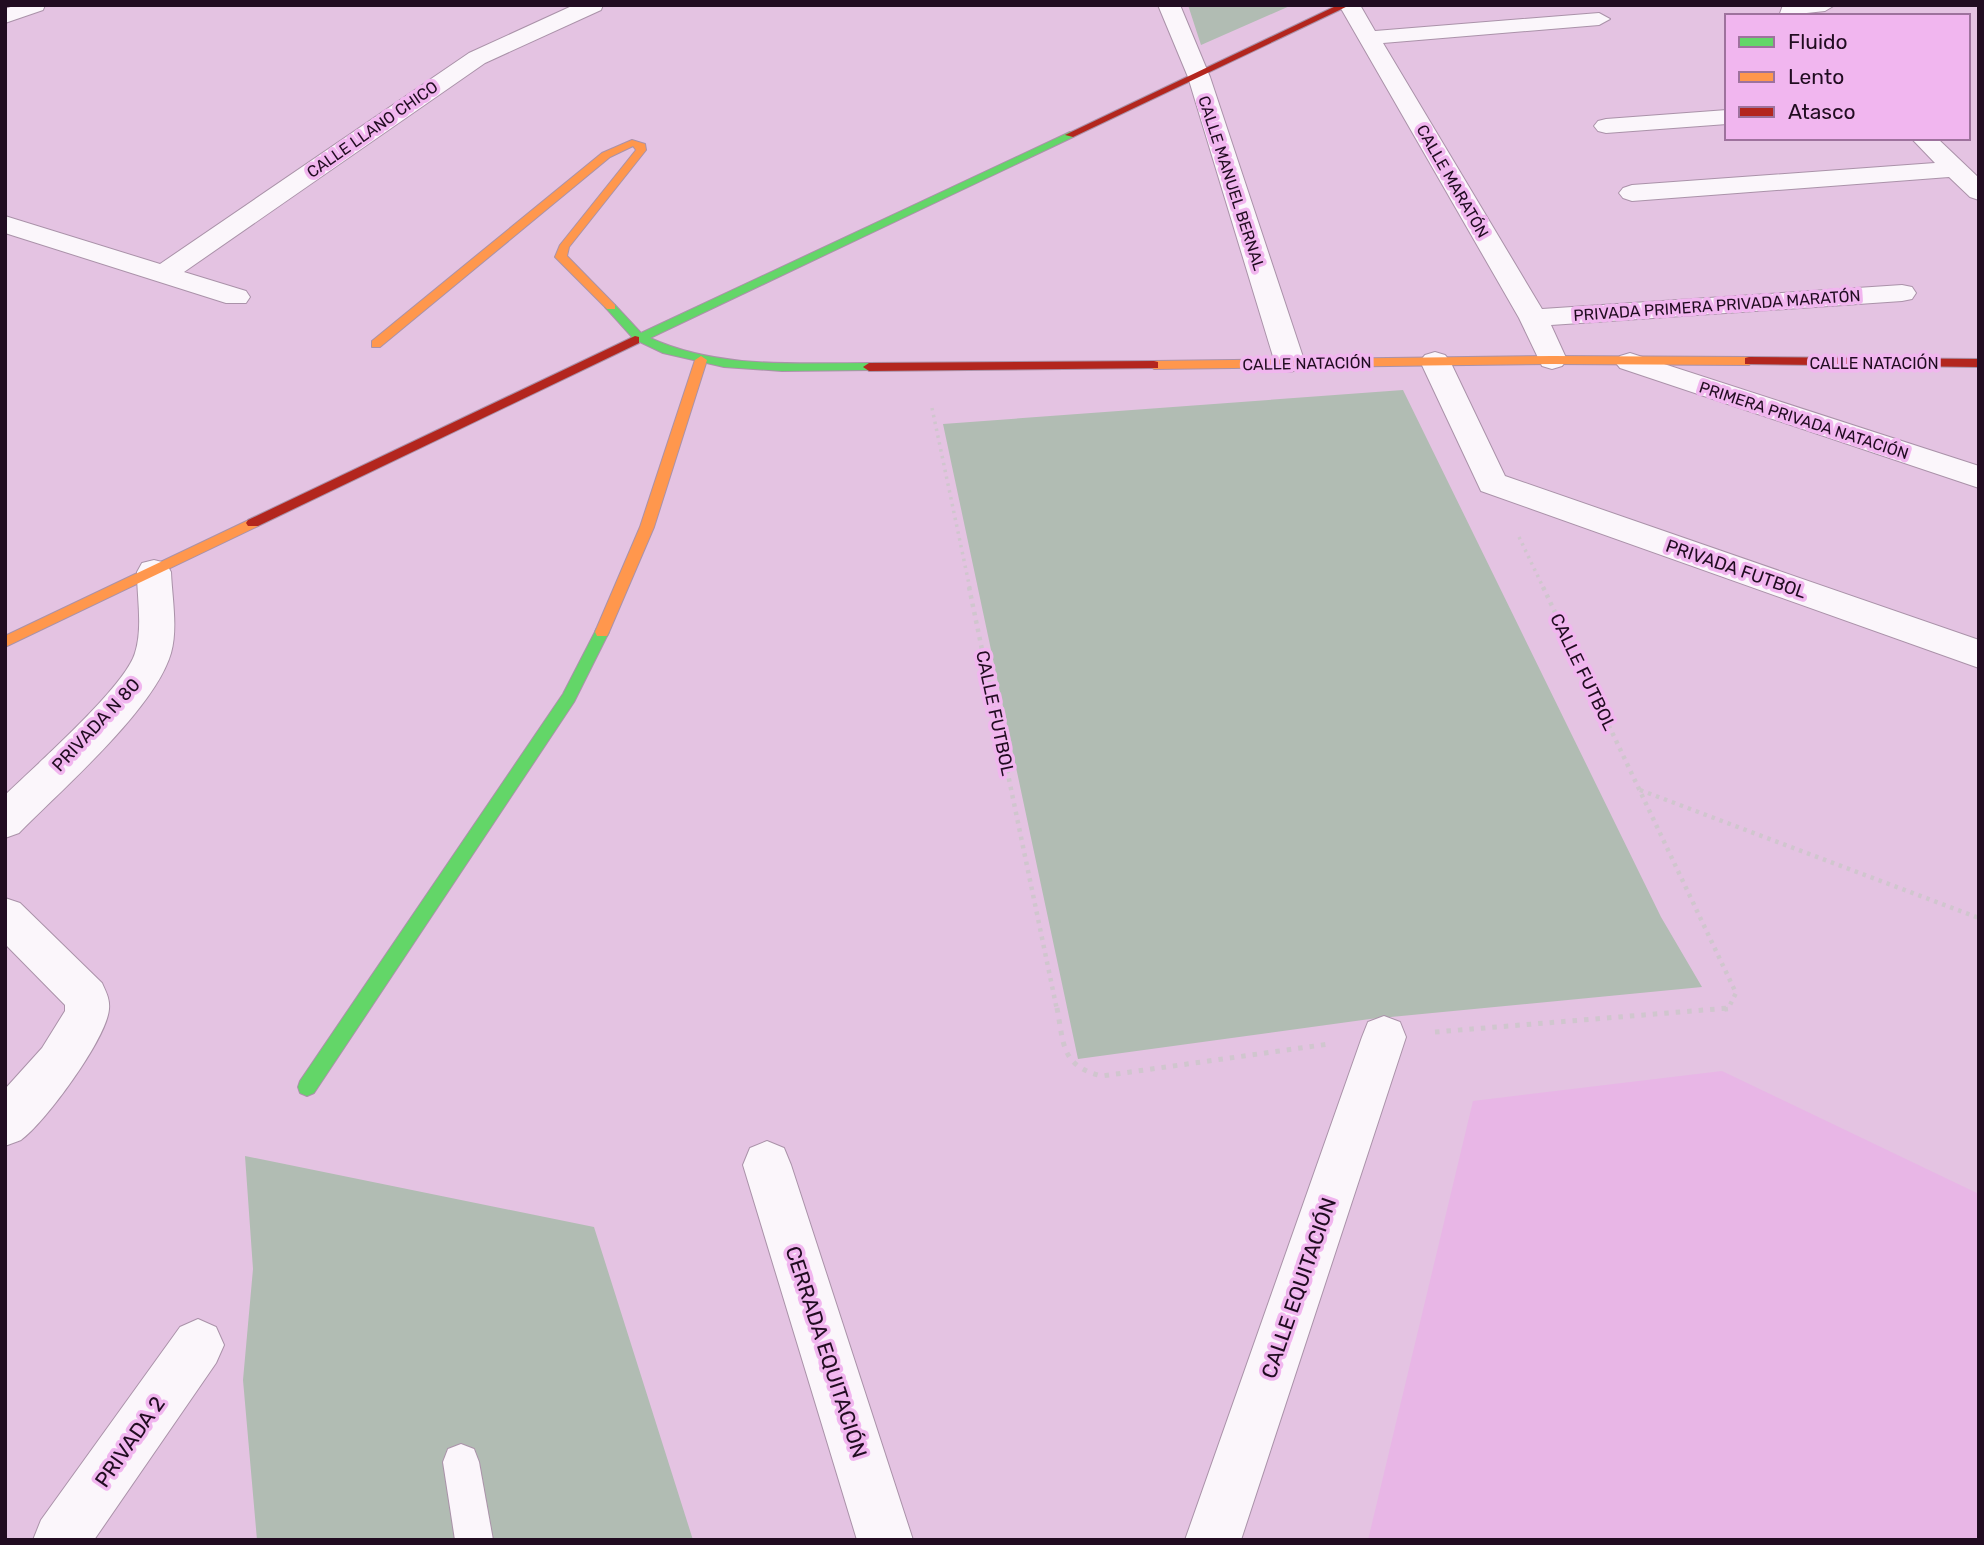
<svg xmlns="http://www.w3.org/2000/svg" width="1984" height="1545" viewBox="0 0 1984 1545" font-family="Rubik,sans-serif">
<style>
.built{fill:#e8b6e6}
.green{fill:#b1bcb3}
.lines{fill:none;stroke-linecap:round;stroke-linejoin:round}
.lane-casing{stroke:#aa92a9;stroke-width:2}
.street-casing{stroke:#aa92a9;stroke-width:2}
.fast-casing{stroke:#aa92a9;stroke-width:2}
.slow-casing{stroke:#aa92a9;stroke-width:2}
.jam-casing{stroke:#aa92a9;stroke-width:2}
.path-far2{stroke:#d0c6ce;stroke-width:3.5;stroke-dasharray:2.5 4.5;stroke-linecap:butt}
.path-far1{stroke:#d0c6ce;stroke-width:4.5;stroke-dasharray:3.5 5;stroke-linecap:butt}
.path{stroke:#d0c6ce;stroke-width:5;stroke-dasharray:4.5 7;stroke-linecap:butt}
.lane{fill:#fbf6fb;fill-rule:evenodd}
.street{fill:#fbf6fb;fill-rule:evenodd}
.fast{fill:#63d668;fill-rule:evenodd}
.slow{fill:#ff974d;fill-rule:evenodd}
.jam{fill:#b3261e;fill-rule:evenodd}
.labels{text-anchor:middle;stroke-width:7;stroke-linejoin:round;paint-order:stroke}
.far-street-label{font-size:16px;fill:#210c21;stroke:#f1b6ef}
.street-label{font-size:18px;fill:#210c21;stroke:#f1b6ef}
.near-street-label{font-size:21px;fill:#210c21;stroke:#f1b6ef}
</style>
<rect width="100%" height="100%" fill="#e4c3e2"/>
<path class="built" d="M1722 1071 1979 1194V1540H1368L1473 1101Z"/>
<path class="green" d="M1188 5H1292L1201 45Z
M1403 390 1661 917 1702 987 1370 1019 1078 1059 943 424Z
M245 1156 594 1227 693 1540H257L243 1380 253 1269Z"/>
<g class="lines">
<g class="lane-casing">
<path id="lane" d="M461 1444 474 1449 479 1462 493 1540H455L443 1462 448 1449Z"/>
</g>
<g class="street-casing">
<path id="street" d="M16 5H45L43 10 5 23V9Z
M574 5H603L601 10 485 63 184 272 246 291 250 297 246 303H226L5 233V216L160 264 469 53Z
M1158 5H1180L1210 77 1305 363 1300 369 1290 372 1280 369 1275 363 1188 77Z
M1339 5H1360L1375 31 1599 13 1610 19 1599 25 1383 43 1542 309 1902 285 1912 287 1916 293 1912 299 1902 301 1551 325 1567 360 1562 366 1552 369 1542 366 1519 318Z
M1783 5H1835L1825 11 1779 16Z
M1727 110V124L1606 133 1598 131 1594 126 1598 121 1606 119Z
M1911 138H1937L1979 178V200L1970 197 1949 177 1632 201 1623 198 1619 193 1623 188 1632 185 1935 163Z
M1435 352 1445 355 1450 361 1505 476 1979 640V668L1481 491 1420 361 1425 355Z
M1630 353 1979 466V488L1620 368 1615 362 1620 356Z
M154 560 166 563 171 572C172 597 178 628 171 653 155 709 61 790 19 833L5 838V795C34 767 125 687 135 653 143 628 137 598 137 572L142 563Z
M5 898 20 903 102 983C106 992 110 999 109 1009 107 1038 45 1123 21 1140 16 1142 10 1144 5 1146V1089L42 1048 65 1011V1005L5 944Z
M1384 1016 1400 1022 1406 1037 1241 1540H1185L1362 1037 1368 1022Z
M767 1141 784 1148 791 1165 913 1540H857L743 1165 750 1148Z
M198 1319 216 1327 224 1345 216 1363 94 1540H33L41 1520 180 1327Z"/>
</g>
<g class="fast-casing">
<path id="fast" d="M1070 132 1075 135 1073 137 650 338C719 369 794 363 869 363L873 364V370L782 371 724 367 663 353 640 342 631 343 629 340 632 337 605 307 615 305 641 333Z
M602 627 609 632 574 702 314 1093 307 1096 300 1093 298 1087 300 1081 563 694 597 628Z"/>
</g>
<g class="slow-casing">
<path id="slow" d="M632 140 645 144 646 150 569 247 567 256 615 305V309H607L555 257 560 245 636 150 633 146 610 157 380 347H372V341L602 153Z
M701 356 707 360 654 527 609 632 607 636H597L595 632 640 527 695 360Z
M1552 356 1749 357 1755 361 1749 365 1552 364 1154 369 1148 365 1154 361Z
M253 518 260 523 258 526 5 647V636Z"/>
</g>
<g class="jam-casing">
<path id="jam" d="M1338 5H1350L1073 137 1065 135Z
M635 336 639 337V343L258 526H248L246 523 248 520Z
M1749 357 1979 359V367L1745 364V358Z
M1154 361 1158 362V368L869 371 863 367 869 363Z"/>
</g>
<path class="path-far2" d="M932 408 970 589
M1519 537 1544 589"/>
<path class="path-far1" d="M969 587 1057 1010
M1543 587 1736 993 1728 1009 1720 1010
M1640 790 1979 918"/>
<path class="path" d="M1057 1008C1064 1045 1061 1066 1102 1076L1329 1044
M1435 1032 1729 1008"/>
<use href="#lane" class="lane"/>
<use href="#street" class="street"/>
<use href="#fast" class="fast"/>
<use href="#slow" class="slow"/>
<use href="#jam" class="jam"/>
</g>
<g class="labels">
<g class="far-street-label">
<text transform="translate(372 129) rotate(-35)" y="6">CALLE LLANO CHICO</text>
<text transform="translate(1453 181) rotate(60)" y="6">CALLE MARATÓN</text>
<text transform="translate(1232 183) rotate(72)" y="6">CALLE MANUEL BERNAL</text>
<text transform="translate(1717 305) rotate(-4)" y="6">PRIVADA PRIMERA PRIVADA MARATÓN</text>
<text transform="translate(1307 363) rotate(-1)" y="6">CALLE NATACIÓN</text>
<text x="1874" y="369">CALLE NATACIÓN</text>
<text transform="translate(1804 420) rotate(18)" y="6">PRIMERA PRIVADA NATACIÓN</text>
</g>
<g class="street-label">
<text transform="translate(1736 569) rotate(19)" y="6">PRIVADA FUTBOL</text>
<text transform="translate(1583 672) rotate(64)" y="6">CALLE FUTBOL</text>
<text transform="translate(995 713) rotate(78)" y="6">CALLE FUTBOL</text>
<text transform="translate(96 725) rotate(-47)" y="6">PRIVADA N 80</text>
</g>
<g class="near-street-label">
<text transform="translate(1299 1288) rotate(-71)" y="7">CALLE EQUITACIÓN</text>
<text transform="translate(826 1352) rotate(72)" y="7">CERRADA EQUITACIÓN</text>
<text transform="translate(130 1442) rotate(-55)" y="7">PRIVADA 2</text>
</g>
</g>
<rect width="1984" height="1545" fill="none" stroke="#210c21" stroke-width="14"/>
<rect x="1725" y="14" width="245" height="126" fill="#f1b6ef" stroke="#9e729d" stroke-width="2"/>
<rect x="1739" y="37" width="35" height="10" fill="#63d668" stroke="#9e729d" stroke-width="2"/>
<text x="1788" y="49" font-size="21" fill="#210c21">Fluido</text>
<rect x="1739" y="72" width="35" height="10" fill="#ff974d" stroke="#9e729d" stroke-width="2"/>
<text x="1788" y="84" font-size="21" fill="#210c21">Lento</text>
<rect x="1739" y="107" width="35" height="10" fill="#b3261e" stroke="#9e729d" stroke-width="2"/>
<text x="1788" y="119" font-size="21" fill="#210c21">Atasco</text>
</svg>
